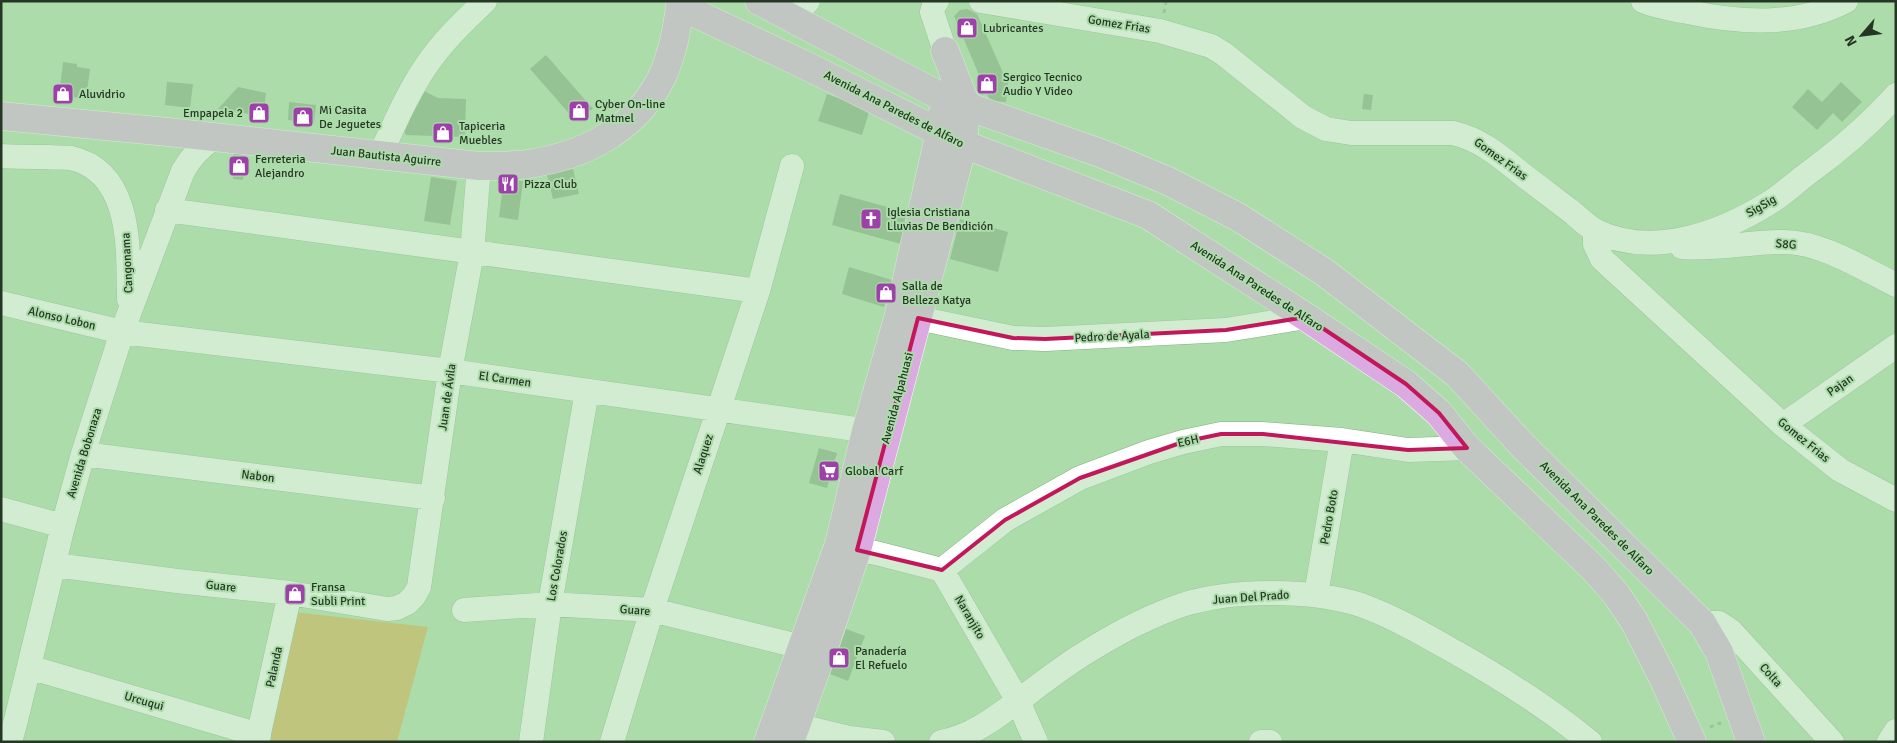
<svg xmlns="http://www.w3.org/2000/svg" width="1897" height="743" viewBox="0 0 1897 743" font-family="Signika,sans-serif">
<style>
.green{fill:#d7a947}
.building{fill:#78a576}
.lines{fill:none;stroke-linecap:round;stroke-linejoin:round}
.minor-casing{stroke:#82af80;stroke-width:25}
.major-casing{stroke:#fff;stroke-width:29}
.path{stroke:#82a880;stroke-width:3;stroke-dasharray:4 4;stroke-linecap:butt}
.minor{stroke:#fff;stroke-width:24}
.major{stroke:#dbaae0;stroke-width:28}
.marked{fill:none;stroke:#c2185b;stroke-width:4;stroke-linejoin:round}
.labels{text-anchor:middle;stroke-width:4;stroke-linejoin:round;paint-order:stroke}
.street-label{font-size:12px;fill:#253724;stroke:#addcab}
.poi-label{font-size:12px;fill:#253724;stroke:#addcab;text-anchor:start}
</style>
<rect width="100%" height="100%" fill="#addcab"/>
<path class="green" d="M294 612 428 627 397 742H267Z"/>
<path class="building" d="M967 9 977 14 1008 84 1006 102 990 101 954 16 960 10Z
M546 55 593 109 574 119 530 69Z
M63 62 77 64V67L90 69 86 99 59 95Z
M167 82 193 84 190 108 165 105Z
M1841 82 1862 102 1842 122 1833 113 1817 130 1792 107 1808 89 1822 102Z
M238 87 266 93 263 116 218 109Z
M422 90 438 98 466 99 465 137 406 135 403 129Z
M827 94 870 109 862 135 818 121Z
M1364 94 1373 95 1371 110 1362 109Z
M289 102 316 105 314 123 288 120Z
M234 153H245L243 180 233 179Z
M573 169 579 194 553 199 547 175Z
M431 177 457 181 450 225 424 221Z
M504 179 523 181 518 220 499 217Z
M840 194 909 213 901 244 832 225Z
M960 219 1008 232 998 272 950 259Z
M849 267 892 280 884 307 842 294Z
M819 448 837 453 827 488 809 483Z
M846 629 865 636 848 681 830 674Z"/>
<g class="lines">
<g class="minor-casing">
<path id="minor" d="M937 1 934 5 932 12 945 51
M981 1 1160 31 1211 46 1224 54 1303 117 1326 129 1351 133H1453C1483 140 1503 159 1527 178 1542 189 1557 201 1572 212 1579 218 1587 226 1596 231 1652 258 1719 234 1769 203 1784 194 1797 181 1811 171 1842 148 1870 124 1896 95
M1643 1C1657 7 1672 9 1688 12 1740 23 1797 27 1846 1
M791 19 808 1
M380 155C394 125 407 94 426 66 442 42 464 21 485 1
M1 156C17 157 32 157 48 157 55 158 64 157 71 158 133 172 128 250 129 299
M167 210 758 291
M1595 230V244L1602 259 1783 425 1840 470 1896 500
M1682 247C1715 250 1748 242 1782 242 1820 241 1862 268 1896 285
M1 303 122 332 450 371 883 433
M918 318 1013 338 1045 339 1226 330 1306 317
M1783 425 1896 346
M83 454 433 498
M1 509 63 526
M857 550 876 553 942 570 1018 701 1036 742
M55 565 177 581 290 593 387 609 397 608 407 603 414 596 419 587 450 371 472 253 479 166
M942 570 1005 520 1080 478 1149 452 1183 442 1221 434H1263L1342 440 1408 450 1467 448
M1316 595 1342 440
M464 610 550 604 652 610 802 647
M1702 623H1719L1731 631 1832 742
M29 667 259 735
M795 725 849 738 883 742
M10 742 16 720 63 526 83 454 122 332 183 171C191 157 200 147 214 138
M257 742 290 593
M531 742 550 604 587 391
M612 742 652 610 758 291 792 166
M941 742C974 736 999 715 1026 695 1047 679 1068 663 1090 650 1119 632 1150 616 1182 605 1232 589 1311 589 1361 605 1394 617 1425 635 1455 652 1503 679 1548 708 1590 742
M1261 742H1270
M1889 742 1896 731"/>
</g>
<g class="major-casing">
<path id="major" d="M759 1 944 98 1103 154 1168 181 1238 217 1324 272 1457 374 1523 446 1702 623 1719 652 1751 742
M680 6 811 68 963 144 1148 215 1306 317 1406 384 1439 413 1467 448 1594 569 1616 594 1634 621 1664 680 1692 742
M1 116 168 132 479 166C495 166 512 166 528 164 583 156 635 130 661 79 673 54 677 28 681 1
M768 742 839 544 866 431 898 318 940 132 942 115
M790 742 821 656 857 550 963 144 966 105 945 51"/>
</g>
<path class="path" d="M1164 13 1166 1
M1710 727 1723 722"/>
<use href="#minor" class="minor"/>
<use href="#major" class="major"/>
</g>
<path d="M0 0H1897V743H0ZM1306 317 1406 384 1439 413 1467 448 1408 450 1263 434H1221L1183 442 1080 478 1005 520 942 570 857 550 918 318 1013 338 1045 339 1226 330Z" fill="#addcab" fill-opacity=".55" fill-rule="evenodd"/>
<path class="marked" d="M1306 317 1406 384 1439 413 1467 448 1408 450 1263 434H1221L1183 442 1080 478 1005 520 942 570 857 550 918 318 1013 338 1045 339 1226 330Z"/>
<defs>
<g id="shop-square" transform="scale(1.125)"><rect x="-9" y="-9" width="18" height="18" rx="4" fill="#9e40a9" stroke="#addcab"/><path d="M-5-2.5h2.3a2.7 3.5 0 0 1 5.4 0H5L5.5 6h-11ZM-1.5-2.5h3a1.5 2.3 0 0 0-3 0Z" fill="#fff"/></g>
<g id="restaurant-square" transform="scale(1.125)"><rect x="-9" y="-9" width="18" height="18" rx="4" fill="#9e40a9" stroke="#addcab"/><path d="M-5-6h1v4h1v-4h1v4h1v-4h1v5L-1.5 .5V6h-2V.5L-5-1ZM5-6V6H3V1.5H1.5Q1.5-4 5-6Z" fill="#fff"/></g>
<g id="church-square" transform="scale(1.125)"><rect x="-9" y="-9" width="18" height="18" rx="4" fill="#9e40a9" stroke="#addcab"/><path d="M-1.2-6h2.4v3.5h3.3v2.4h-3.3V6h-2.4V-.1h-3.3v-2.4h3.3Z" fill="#fff"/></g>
<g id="supermarket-square" transform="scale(1.125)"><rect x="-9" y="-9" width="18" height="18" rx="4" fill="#9e40a9" stroke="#addcab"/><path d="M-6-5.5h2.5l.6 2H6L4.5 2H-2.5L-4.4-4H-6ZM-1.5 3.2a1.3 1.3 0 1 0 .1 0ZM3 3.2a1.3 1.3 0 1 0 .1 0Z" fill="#fff"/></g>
</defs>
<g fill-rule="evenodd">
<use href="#shop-square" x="967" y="28"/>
<use href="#shop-square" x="987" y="84"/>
<use href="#shop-square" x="63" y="94"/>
<use href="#shop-square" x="579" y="111"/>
<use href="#shop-square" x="259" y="113"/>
<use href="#shop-square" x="303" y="117"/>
<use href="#shop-square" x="443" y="133"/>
<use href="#shop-square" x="239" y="166"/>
<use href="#restaurant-square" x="508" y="184"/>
<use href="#church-square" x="871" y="219"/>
<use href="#shop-square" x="886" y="293"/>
<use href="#supermarket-square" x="829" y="471"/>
<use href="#shop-square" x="295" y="594"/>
<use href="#shop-square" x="839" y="658"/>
</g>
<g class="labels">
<g class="street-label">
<text transform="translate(1119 24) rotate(9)" y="4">Gomez Frias</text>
<text transform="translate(894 109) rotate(27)" y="4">Avenida Ana Paredes de Alfaro</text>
<text transform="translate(386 156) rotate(6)" y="4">Juan Bautista Aguirre</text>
<text transform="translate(1501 159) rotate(36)" y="4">Gomez Frias</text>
<text transform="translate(1761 206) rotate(-30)" y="4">SigSig</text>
<text transform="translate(1786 244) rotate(4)" y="4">S8G</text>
<text transform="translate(127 263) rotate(-93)" y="4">Cangonama</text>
<text transform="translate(1257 286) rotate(33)" y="4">Avenida Ana Paredes de Alfaro</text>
<text transform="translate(62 318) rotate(13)" y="4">Alonso Lobon</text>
<text transform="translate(1112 336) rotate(-3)" y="4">Pedro de Ayala</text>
<text transform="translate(505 379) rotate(8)" y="4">El Carmen</text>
<text transform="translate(1840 385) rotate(-35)" y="4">Pajan</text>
<text transform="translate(447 397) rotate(-82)" y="4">Juan de Ávila</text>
<text transform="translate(897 398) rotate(-75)" y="4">Avenida Alpahuasi</text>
<text transform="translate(1804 440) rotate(39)" y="4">Gomez Frias</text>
<text transform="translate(1188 441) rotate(-13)" y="4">E6H</text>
<text transform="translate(84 453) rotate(-73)" y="4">Avenida Bobonaza</text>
<text transform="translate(703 454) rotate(-72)" y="4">Alaquez</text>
<text transform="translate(258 476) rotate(7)" y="4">Nabon</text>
<text transform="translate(1329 517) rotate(-80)" y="4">Pedro Boto</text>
<text transform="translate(1597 518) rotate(45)" y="4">Avenida Ana Paredes de Alfaro</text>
<text transform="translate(557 566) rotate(-80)" y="4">Los Colorados</text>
<text transform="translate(221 586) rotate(6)" y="4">Guare</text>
<text transform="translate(1251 597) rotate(-4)" y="4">Juan Del Prado</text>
<text transform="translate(635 610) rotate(4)" y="4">Guare</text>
<text transform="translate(970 617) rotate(60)" y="4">Naranjito</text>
<text transform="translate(274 667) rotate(-78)" y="4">Palanda</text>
<text transform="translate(1771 675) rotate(48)" y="4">Colta</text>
<text transform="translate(144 701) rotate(16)" y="4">Urcuqui</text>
</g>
<g class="poi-label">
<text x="983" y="32">Lubricantes</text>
<text x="1003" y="81">Sergico Tecnico<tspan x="1003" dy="14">Audio Y Video</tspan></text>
<text x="79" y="98">Aluvidrio</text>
<text x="595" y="108">Cyber On-line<tspan x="595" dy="14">Matmel</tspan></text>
<text x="319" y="114">Mi Casita<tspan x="319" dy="14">De Jeguetes</tspan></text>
<text x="243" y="117" text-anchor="end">Empapela 2</text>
<text x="459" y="130">Tapiceria<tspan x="459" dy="14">Muebles</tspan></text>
<text x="255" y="163">Ferreteria<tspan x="255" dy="14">Alejandro</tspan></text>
<text x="524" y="188">Pizza Club</text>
<text x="887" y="216">Iglesia Cristiana<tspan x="887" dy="14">Lluvias De Bendición</tspan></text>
<text x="902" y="290">Salla de<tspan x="902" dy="14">Belleza Katya</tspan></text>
<text x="845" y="475">Global Carf</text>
<text x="311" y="591">Fransa<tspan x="311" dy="14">Subli Print</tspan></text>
<text x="855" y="655">Panadería<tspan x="855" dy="14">El Refuelo</tspan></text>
</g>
</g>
<rect width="1897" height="743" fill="none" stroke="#253724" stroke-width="5"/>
<g transform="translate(1862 35) rotate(242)" stroke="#addcab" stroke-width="4" paint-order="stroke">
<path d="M0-4L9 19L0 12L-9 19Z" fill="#253724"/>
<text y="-8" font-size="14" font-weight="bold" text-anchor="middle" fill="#253724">N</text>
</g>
</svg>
